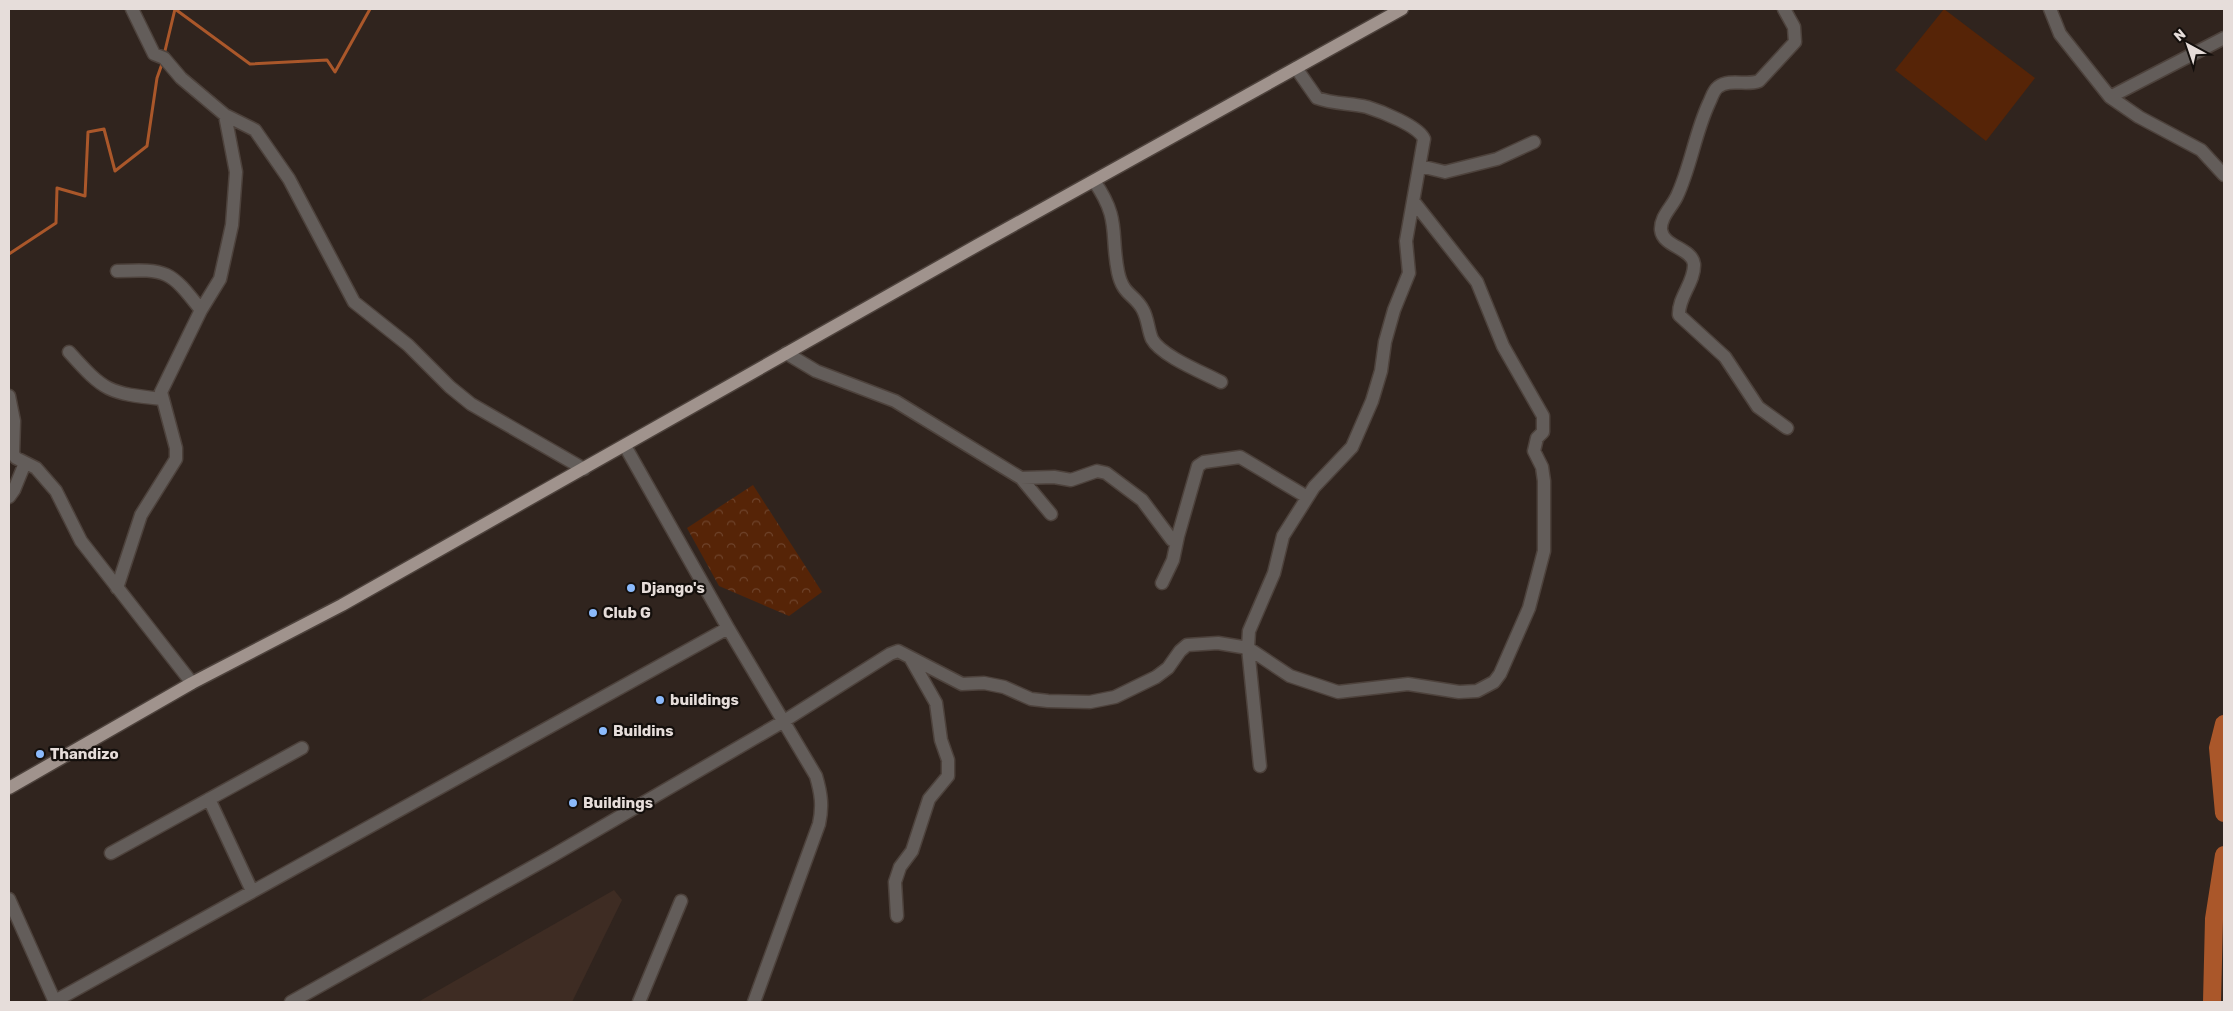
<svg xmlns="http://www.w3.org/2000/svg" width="2233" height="1011" viewBox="0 0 2233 1011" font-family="Rubik,sans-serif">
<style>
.built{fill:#3e2c23}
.green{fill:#562407}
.forest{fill:url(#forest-crowns)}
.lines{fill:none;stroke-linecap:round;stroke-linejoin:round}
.stream{stroke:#aa572a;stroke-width:3}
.river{stroke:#aa572a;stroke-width:18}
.minor-casing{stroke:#4d423c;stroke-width:15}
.major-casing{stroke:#4d423c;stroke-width:15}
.minor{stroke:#635d5a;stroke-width:12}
.major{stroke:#a0938d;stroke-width:12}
.poi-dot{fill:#8bbafc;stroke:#140f0c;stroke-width:2}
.labels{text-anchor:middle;stroke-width:4.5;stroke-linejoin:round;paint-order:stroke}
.poi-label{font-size:15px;font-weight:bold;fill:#e6ddda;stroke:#140f0c;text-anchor:start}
</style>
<defs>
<pattern id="forest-crowns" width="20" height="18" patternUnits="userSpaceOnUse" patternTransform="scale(1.25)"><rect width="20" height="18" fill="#562407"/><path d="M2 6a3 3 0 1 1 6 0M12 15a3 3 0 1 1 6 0" fill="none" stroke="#6e432b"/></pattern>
</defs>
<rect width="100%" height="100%" fill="#30241e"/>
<path class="built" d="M614 890 622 900 572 1002H418Z"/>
<path class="green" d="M1944 9 2035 78 1986 141 1895 70Z"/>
<path class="forest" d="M753 485 822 592 789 616 719 586 687 528Z"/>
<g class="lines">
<path class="stream" d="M164 55 175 9 250 64 327 60 335 72 370 9
M9 254 56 223 57 188 85 196 88 132 104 129 115 171 147 146 157 78 163 61"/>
<path class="river" d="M2224 724 2218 748 2224 813
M2212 1002 2214 919 2224 855"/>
<g class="minor-casing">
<path id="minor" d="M1784 9 1794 27 1795 42 1759 81C1747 86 1730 78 1718 87 1713 91 1712 97 1709 103 1695 133 1691 166 1677 196 1672 207 1660 217 1661 230 1663 247 1692 248 1694 264 1695 282 1678 297 1679 315L1725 357 1758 407 1787 428
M2050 9 2060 34 2110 97 2139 117 2201 150 2224 175
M2110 97 2224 38
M225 115 255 130 289 179 354 302 408 345 450 387 471 404 584 469
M1420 166 1445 172 1497 159 1534 142
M1094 181C1121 220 1110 232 1118 272 1123 296 1135 294 1143 310 1148 319 1148 330 1152 339 1161 356 1204 373 1221 382
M117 271C167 269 170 270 201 310
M69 352C105 392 108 393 162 399
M786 353 816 371 895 401 1021 478 1051 514
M9 396 14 421 13 454 16 458 36 468 56 491 81 541 192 683
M625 446 728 628 816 776C821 793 823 806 819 824L754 1002
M1021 478 1054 477 1071 480 1097 471 1106 473 1142 500 1172 540 1178 536 1198 466 1204 462 1240 457 1307 497
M9 497 14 490 25 463
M1162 583 1173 560 1178 536
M117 588 141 515 176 459V448L161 392 201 310 220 279 232 225 236 172 225 115 181 78 164 58 154 54 132 9
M1248 648 1290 676 1338 692 1408 684 1459 692 1477 691 1494 682 1500 674 1529 608 1544 551V481L1542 467 1534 451 1537 438 1543 432V416L1503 346 1477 282 1414 202
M1248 648 1260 766
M209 799 252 891
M111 853 302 748
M9 899 55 1002
M897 916 895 882 900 867 912 851 929 799 948 776V760L941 740 936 703 911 659
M55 1001 728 628
M291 1002 552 856 784 721 890 654 898 651 962 684 984 683 1004 687 1031 699 1048 701 1090 702 1115 697 1156 677 1168 668 1180 651 1187 645 1218 643 1248 648 1249 631 1274 573 1283 536 1314 487 1352 447 1372 401 1381 371 1385 342 1394 310 1409 273 1406 241 1424 139C1419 126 1380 111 1367 107 1350 103 1333 104 1317 98L1296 68
M639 1002 681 901"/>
</g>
<g class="major-casing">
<path id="major" d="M9 788 192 683 342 605 976 246 1402 9"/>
</g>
<use href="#minor" class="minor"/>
<use href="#major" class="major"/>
</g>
<g class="poi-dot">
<circle cx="631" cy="588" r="5"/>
<circle cx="593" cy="613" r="5"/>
<circle cx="660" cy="700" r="5"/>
<circle cx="603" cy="731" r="5"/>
<circle cx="40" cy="754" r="5"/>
<circle cx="573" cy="803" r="5"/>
</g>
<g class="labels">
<g class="poi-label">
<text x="641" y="593">Django's</text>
<text x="603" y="618">Club G</text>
<text x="670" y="705">buildings</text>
<text x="613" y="736">Buildins</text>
<text x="50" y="759">Thandizo</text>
<text x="583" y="808">Buildings</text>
</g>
</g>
<rect width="2233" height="1011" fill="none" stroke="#e6ddda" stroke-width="20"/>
<g transform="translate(2188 45) rotate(320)" stroke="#140f0c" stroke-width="4" paint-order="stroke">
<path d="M0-4L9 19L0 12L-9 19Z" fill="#e6ddda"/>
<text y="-8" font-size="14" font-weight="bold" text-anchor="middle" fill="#e6ddda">N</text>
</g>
</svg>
